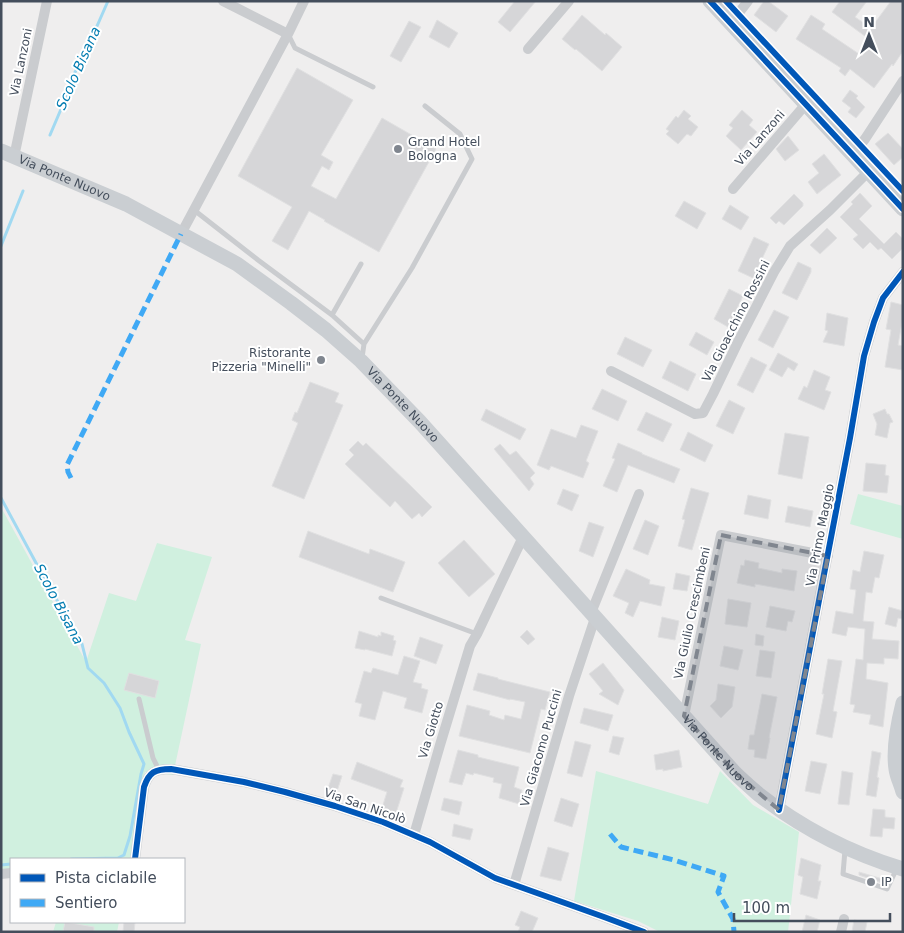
<svg xmlns="http://www.w3.org/2000/svg" width="904" height="933" viewBox="0 0 904 933" font-family="'DejaVu Sans',sans-serif">
<style>
.green{fill:#d0f0df}
.lines{fill:none;stroke-linecap:round;stroke-linejoin:round}
.stream{stroke:#a1d9f1;stroke-width:3}
.building{fill:#d6d6d8;stroke:#e0e0e1}
.service{stroke:#cacccf;stroke-width:5}
.minor{stroke:#cacccf;stroke-width:10}
.secondary{stroke:#caced2;stroke-width:15}
.quiet{stroke:#3fa9f5;stroke-width:5;stroke-dasharray:10 5;stroke-linecap:butt}
.cycleway-casing{stroke:#fff;stroke-width:9}
.cycleway{stroke:#0057b8;stroke-width:6}
.marked{fill:#80868f;fill-opacity:0.2;stroke:#80868f;stroke-width:4;stroke-dasharray:10 6;stroke-linejoin:round}
.poi-dot{fill:#80868f;stroke:#fff;stroke-width:2}
.labels{text-anchor:middle;stroke-width:4;stroke-linejoin:round;paint-order:stroke}
.street-label{font-size:12px;fill:#444e5c;stroke:#fff}
.poi-label{font-size:12px;fill:#444e5c;stroke:#fff;text-anchor:start}
.water-label{font-size:14px;font-style:italic;fill:#027cb1;stroke:#fff}
</style>
<rect width="100%" height="100%" fill="#efeeee"/>
<path class="green" d="M858 494 903 506V539L850 524Z
M1 502 2 509 86 662 109 593 136 601 157 543 212 557 185 640 201 644 173 775 145 772 130 859H11V874L1 875Z
M596 771 708 804 720 771 753 805 799 832 788 932H660L638 921 574 901Z
M56 922H119L117 932H53Z"/>
<g class="lines">
<path class="stream" d="M50 135 70 88 74 74 83 58 108 1
M1 246 23 191
M1 498 42 574 82 644 88 668 104 683 120 708 129 732 144 764 141 774 130 836 124 855 118 858 71 859
M1 865 11 864"/>
</g>
<path class="building" d="M515 1H536L510 32 498 22Z
M764 1H768L788 16 776 32 754 15Z
M840 1H867L855 17 871 28 891 1H903V51L893 66 892 64 874 88 850 69 845 76 839 71 841 68 796 39 811 15 825 24 822 29 862 56 873 42 832 12Z
M582 15 605 35 606 33 622 47 602 71 576 49 575 50 562 39Z
M437 20 458 33 449 48 429 37Z
M409 21 421 27 401 62 390 56Z
M297 68 353 100 321 155 333 162 329 170 322 166 311 186 336 199 382 118 436 149 379 252 324 221 325 220 309 211 288 250 272 241 292 207 238 176Z
M850 90 858 96 856 98 865 107 856 118 848 112 851 108 842 101Z
M684 110 691 116 688 119 698 127 691 136 687 134 678 144 666 134 669 131 666 129 676 116 678 118Z
M742 110 753 120 749 125 757 132 741 150 726 136 733 128 729 125Z
M888 133 903 149V157L894 165 875 144Z
M788 136 799 150 785 161 776 149Z
M824 154 841 175 817 194 808 182 819 173 812 164Z
M860 193 872 206 859 219 884 244 896 232 903 239V248L892 259 881 248 878 250 870 242 863 249 853 239 858 235 840 217 853 204 851 202Z
M794 194 803 203V206L784 225 779 221 776 224 770 218Z
M684 201 706 213 697 229 675 216Z
M730 205 749 217 741 230 722 219Z
M827 228 837 238 820 254 810 245Z
M754 237 769 244 753 278 738 271Z
M798 262 811 268V272L797 300 782 293Z
M729 289 743 296 728 327 714 319Z
M891 302 903 305V317L898 345 903 346V370L885 367 891 330 886 329Z
M774 310 789 317 773 348 758 340Z
M827 313 848 318 844 346 823 342 828 331 825 330Z
M696 332 714 342 707 355 689 345Z
M625 337 652 350 643 367 617 354Z
M778 353 798 364 794 371 788 367 782 377 769 370Z
M751 357 767 365 753 393 737 385Z
M670 361 696 374 688 391 662 378Z
M814 370 830 377 825 390 831 392 824 410 798 399 804 386 807 388Z
M310 382 339 393 335 402 343 405 304 499 272 486 298 423 292 420 295 412 297 413Z
M602 389 627 401 618 421 592 409Z
M729 400 745 408 733 434 716 426Z
M486 409 526 429 520 440 481 420Z
M885 409 887 414H889L893 422 890 423 887 438 875 435 877 424 873 414Z
M646 412 672 424 663 442 637 430Z
M581 425 598 431 586 461 589 463 583 478 551 466 549 470 537 465 551 429 576 438Z
M688 432 713 445 705 462 680 450Z
M785 433 809 437 802 479 778 474Z
M358 441 363 446 366 443 413 488 432 507 422 517 419 513 412 519 395 501 390 507 345 464 354 455 349 450Z
M618 443 642 453V454L680 469 674 483 628 465 617 492 603 486 615 459 612 458Z
M500 444 510 455 516 451 535 473 530 478 534 484 529 491 494 449Z
M866 463 886 465 885 475 889 476 887 493 863 491Z
M691 488 709 493 692 550 678 546 685 520 682 519Z
M563 489 579 495 572 511 557 504Z
M748 495 771 500 768 519 744 514Z
M788 506 813 511 810 527 785 522Z
M645 520 659 526 648 555 633 549Z
M589 522 604 527 593 557 579 551Z
M308 531 369 554 370 549 405 562 393 592 299 557Z
M464 540 495 574 469 597 438 563Z
M864 551 884 555 879 578 875 577 872 593 866 592 863 621 874 622 872 639 899 641 898 659 884 658V664L867 663 866 679 888 683 883 727 869 724 871 715 853 712 855 705 850 704 856 659 863 660 865 629 848 627 846 636 832 633 836 611 853 614 856 590 850 589 853 570 860 572Z
M745 560 759 563 758 568 782 573V569L797 571 794 591 755 584V587L737 583 741 565 744 566Z
M626 569 650 580 649 584 665 587 661 606 640 601 633 617 625 613 629 603 613 596Z
M676 573 690 576 687 591 673 589Z
M728 599 751 603 747 627 725 624Z
M770 606 795 611 792 622 788 621 786 631 766 627Z
M889 607 903 611V619L898 618 896 627 885 624Z
M662 617 679 621 675 640 658 637Z
M527 630 535 639 528 645 520 637Z
M359 631 378 637V635L381 636V632L394 636 393 640 396 641 392 656 365 649V650L355 648Z
M756 634 764 636 763 646 755 645Z
M420 637 443 645 436 664 414 656Z
M724 646 743 650 738 670 720 666Z
M760 650 775 652 771 678 756 676Z
M404 656 420 661 413 682 422 684 421 688 428 690 422 713 404 708 407 698 383 691 375 720 359 716 362 704 355 702 364 671 371 673 373 668 398 675Z
M828 659 842 661 833 711 837 712 832 738 816 734 824 694H822Z
M603 663 624 690 618 705 599 694 603 691 589 674Z
M129 673 159 681 155 698 124 690Z
M478 673 498 678V679L550 692 545 710 541 709 530 753 459 736 467 705 490 711 489 715 504 720 505 715 521 719 525 702 510 699V700L473 690Z
M718 684 735 687 732 707 721 718 710 706 716 700Z
M762 694 777 697 769 738H770L766 759 754 757 755 750 748 749 750 735H754Z
M584 708 613 715 608 731 580 723Z
M613 736 624 738 619 755 609 752Z
M575 741 591 745 582 777 567 773Z
M458 750 478 755V757L519 767 514 787 522 790 519 804 499 798 502 784 493 782 494 778 474 773 473 775 466 773 462 785 449 782Z
M679 750 682 767 663 771V769L656 770 654 755Z
M872 751 881 753 877 777 879 778 876 797 866 795Z
M811 761 827 764 820 794 805 791Z
M357 762 403 780 400 787 404 788 396 813 382 808 387 792 351 779Z
M842 771 853 773 849 805 838 804Z
M333 774 342 776 336 794 327 791Z
M444 798 462 802 459 815 441 810Z
M561 798 579 804 572 827 554 821Z
M873 809 885 810V817L895 818 894 829 883 828 882 837 870 836Z
M454 824 473 829 470 840 452 836Z
M548 847 569 853 561 881 540 876Z
M801 858 821 865 818 881H821L817 899 800 894 803 877 798 875Z
M859 872 886 880V881L885 884 859 875Z
M521 911 538 918 532 932H518L520 927 515 925Z
M806 915 820 920 817 932H802Z
M854 920 867 922 865 932H852Z
M65 922 94 927V932H63Z
M124 922H135L134 932H123Z"/>
<g class="lines">
<path class="service" d="M288 34 295 48 373 87
M194 210 258 260 332 315 364 344
M332 315 361 264
M362 358 364 344 412 268 472 159 460 134 425 106
M381 598 477 634
M139 699 153 758 159 770
M845 850 843 874 887 889 897 868"/>
<path class="minor" d="M223 1 288 34 304 1
M731 23 748 1
M528 49 569 1
M852 155 865 139 903 81
M14 157 47 1
M733 189 806 104
M181 234 288 34
M611 371 695 414 703 413 713 394 738 342 774 272 790 246 830 210 868 172
M591 613 639 494
M684 716 721 535 828 556
M779 810 850 438 864 356 874 322 883 298 903 272
M414 835 440 745 470 646 477 634 523 537
M135 859 144 787C149 772 155 769 171 769L244 782 285 792 335 806 383 822 430 842 495 878 604 917 644 932
M1 874 11 873
M514 885 569 696 595 618
M841 932 844 919"/>
<g class="secondary">
<path d="M710 1 903 209"/>
<path id="s1" d="M1 151 126 204 237 264 291 303 326 330 361 361 420 422 734 772C741 779 749 786 757 793 800 827 850 853 903 869"/>
<path d="M903 703C898 723 893 749 896 769 897 777 901 784 903 792"/>
</g>
<path class="quiet" d="M71 478 68 472 67 465 181 234
M610 834 621 847 674 860 724 876 718 892 733 919 734 932"/>
<g class="cycleway-casing">
<path id="cycleway" d="M710 1 903 209
M726 1 903 191
M779 810 850 438 864 356 874 322 883 298 903 272
M135 859 144 787C149 772 155 769 171 769L244 782 285 792 335 806 383 822 430 842 495 878 604 917 644 932"/>
</g>
<use href="#cycleway" class="cycleway"/>
</g>
<path class="marked" d="M721 535 828 556 779 810 734 772 684 716Z"/>
<g class="poi-dot">
<circle cx="398" cy="149" r="5"/>
<circle cx="321" cy="360" r="5"/>
<circle cx="871" cy="882" r="5"/>
</g>
<g class="labels">
<g class="street-label">
<text transform="translate(21 62) rotate(-78)" y="4">Via Lanzoni</text>
<text transform="translate(760 138) rotate(-49)" y="4">Via Lanzoni</text>
<text dy="4" stroke="none"><textPath href="#s1" startOffset="69">Via Ponte Nuovo</textPath></text>
<text transform="translate(736 321) rotate(-63)" y="4">Via Gioacchino Rossini</text>
<text dy="4" stroke="none"><textPath href="#s1" startOffset="480">Via Ponte Nuovo</textPath></text>
<text transform="translate(820 535) rotate(-79)" y="4">Via Primo Maggio</text>
<text transform="translate(692 613) rotate(-78)" y="4">Via Giulio Crescimbeni</text>
<text transform="translate(431 730) rotate(-73)" y="4">Via Giotto</text>
<text transform="translate(541 748) rotate(-74)" y="4">Via Giacomo Puccini</text>
<text dy="4" stroke="none"><textPath href="#s1" startOffset="950">Via Ponte Nuovo</textPath></text>
<text transform="translate(365 806) rotate(19)" y="4">Via San Nicolò</text>
</g>
<g class="poi-label">
<text x="408" y="146">Grand Hotel<tspan x="408" dy="14">Bologna</tspan></text>
<text x="311" y="357" text-anchor="end">Ristorante<tspan x="311" dy="14">Pizzeria "Minelli"</tspan></text>
<text x="881" y="886">IP</text>
</g>
<g class="water-label">
<text transform="translate(78 68) rotate(-66)" y="5">Scolo Bisana</text>
<text transform="translate(59 604) rotate(62)" y="5">Scolo Bisana</text>
</g>
</g>
<rect width="904" height="933" fill="none" stroke="#444e5c" stroke-width="5"/>
<rect x="10" y="858" width="175" height="65" fill="#ffffff" stroke="#b4b8be"/>
<rect x="20" y="874" width="25" height="8" fill="#0057b8" stroke="#b4b8be"/>
<text x="55" y="883" font-size="15" fill="#444e5c">Pista ciclabile</text>
<rect x="20" y="899" width="25" height="8" fill="#3fa9f5" stroke="#b4b8be"/>
<text x="55" y="908" font-size="15" fill="#444e5c">Sentiero</text>
<g transform="translate(869 35)" stroke="#ffffff" stroke-width="4" paint-order="stroke">
<path d="M0-4L9 19L0 12L-9 19Z" fill="#444e5c"/>
<text y="-8" font-size="14" font-weight="bold" text-anchor="middle" fill="#444e5c">N</text>
</g>
<path d="M734 913v8h156v-8" fill="none" stroke="#444e5c" stroke-width="2.5"/>
<text x="742" y="913" font-size="15" fill="#444e5c" stroke="#ffffff" stroke-width="4" paint-order="stroke">100 m</text>
</svg>
